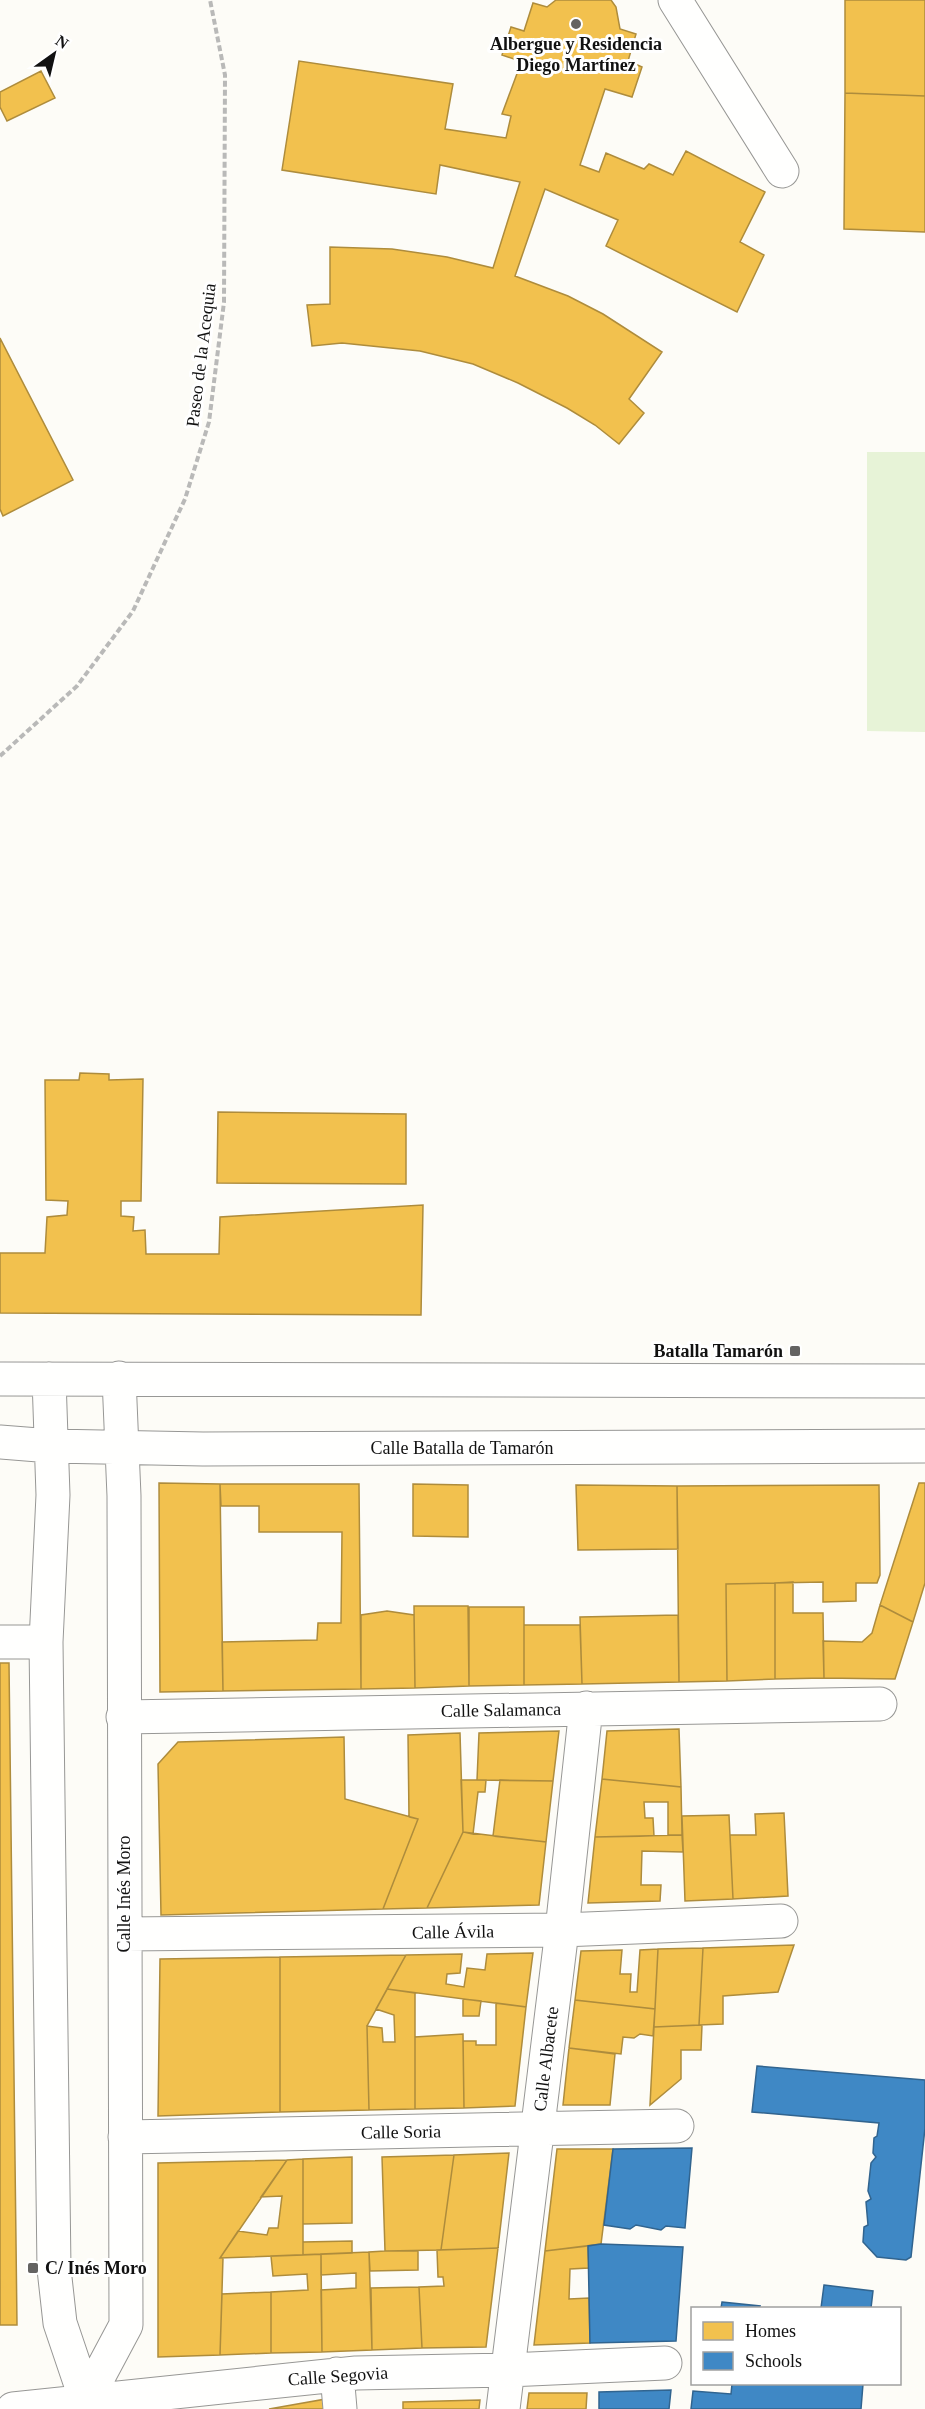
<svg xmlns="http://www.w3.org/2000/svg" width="925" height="2409" viewBox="0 0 925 2409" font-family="Georgia,serif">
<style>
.green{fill:#e7f3d7}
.homes{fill:#f2c14e;stroke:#ae8c3c;stroke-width:1.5}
.schools{fill:#3f88c5;stroke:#31648f;stroke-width:1.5}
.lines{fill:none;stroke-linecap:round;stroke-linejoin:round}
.minor-casing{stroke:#979795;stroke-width:35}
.path{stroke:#b9b9b8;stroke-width:4;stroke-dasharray:6 3;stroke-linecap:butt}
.minor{stroke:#fffffe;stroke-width:33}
.poi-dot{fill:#646362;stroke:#fff;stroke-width:2}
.labels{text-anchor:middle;stroke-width:6;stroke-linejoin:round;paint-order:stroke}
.poi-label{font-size:18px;font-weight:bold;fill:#111;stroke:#fff}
.street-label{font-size:18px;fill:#111;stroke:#fff}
</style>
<rect width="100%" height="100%" fill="#fdfcf7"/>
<path class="green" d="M867 452H925V732L867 731Z"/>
<path class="homes" d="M556 0H611L616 7 620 29 636 34 628 61 642 67 632 97 605 89 580 165 599 172 606 153 644 169 649 164 673 175 686 151 765 192 740 242 764 255 737 312 606 246 618 220 545 189 515 276 568 296 603 314 662 352 629 399 644 413 619 444 595 425 567 408 518 383 473 364 420 351 342 343 312 346 307 305 330 304V247L392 249 447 257 493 268 520 182 440 165 436 194 282 170 299 61 453 84 445 129 506 138 511 116 502 114 518 71H525L529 64 502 55 511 27 524 31 533 3 547 7Z
M845 0H925V96L845 93Z
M41 71 55 98 7 121 0 107V92Z
M845 93 925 96V232L844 229Z
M0 338 73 480 3 516 0 509Z
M80 1073 109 1074V1080L143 1079 141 1201H121V1216L134 1217 133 1231 145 1230 146 1254H219L220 1217 423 1205 421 1315 0 1313V1253H45L47 1217 67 1215 68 1201 46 1200 45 1080H79Z
M218 1112 406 1114V1184L217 1183Z
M159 1483 220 1484 223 1691 160 1692Z
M919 1483H925V1583L913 1622 880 1605Z
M220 1484H359L361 1689 223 1691 222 1642 317 1640 318 1623H341L342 1532H259V1506H221Z
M413 1484 468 1485V1537L413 1536Z
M576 1485 677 1486 678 1549 578 1550Z
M879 1485 880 1575 877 1583H856V1601L823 1602V1582L726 1584 727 1681 679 1682 677 1486Z
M793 1582V1613H823L824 1678 775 1679V1583Z
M775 1583V1679L727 1681 726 1584Z
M880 1605 913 1622 895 1679 824 1678 823 1641 862 1642 872 1633Z
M414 1606H468L469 1686 415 1688Z
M469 1607H524V1685L469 1686Z
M387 1611 414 1615 415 1688 361 1689V1615Z
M678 1615 679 1682 582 1684 580 1617Z
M524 1625H580L582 1684 524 1685Z
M0 1663H9L17 2325H0Z
M679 1729 681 1787 602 1779 607 1731Z
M559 1731 553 1781 477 1780 479 1733Z
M460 1733 463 1832 427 1908 383 1909 418 1819 409 1817 408 1735Z
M344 1737 345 1799 418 1819 383 1909 161 1915 158 1764 178 1742Z
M602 1779 681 1787 682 1835H668V1802H644L645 1818H653L654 1836 595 1837Z
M461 1780H486L485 1792H478L473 1834 463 1832Z
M500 1780 553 1781 546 1842 493 1836Z
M784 1813 788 1896 733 1899 730 1835H756L755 1814Z
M729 1815 733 1899 685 1901 682 1816Z
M463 1832 546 1842 539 1905 427 1908Z
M682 1835 683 1852 642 1851 641 1885H661L660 1901 588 1903 595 1837Z
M794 1945 778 1992 723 1996V2024L699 2025 703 1948Z
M703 1948 699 2025 654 2027 658 1949Z
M658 1949 655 2009 575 2000 581 1951 622 1950 620 1974H631L630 1992H637L640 1950Z
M533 1953 526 2007 387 1989 406 1955 462 1954 460 1973 447 1974 446 1984 464 1987 467 1968 485 1970 487 1954Z
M406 1955 367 2026 369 2110 280 2112V1957Z
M280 1957V2112L158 2116 160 1959Z
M387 1989 415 1993V2109L369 2110 367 2026 382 2028 383 2042H395L394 2015 376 2009Z
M463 1999 481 2001 479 2016H463Z
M575 2000 655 2009 653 2036 640 2034 634 2038 623 2037 621 2054 569 2048Z
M496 2003 526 2007 515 2106 464 2108 463 2041H476V2045H496Z
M702 2025 701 2050H681V2079L650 2105 654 2027Z
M463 2034 464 2108 415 2109V2037Z
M569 2048 615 2054 610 2105H563Z
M557 2149H613L601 2244 545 2251Z
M509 2153 498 2248 441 2250 454 2155Z
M454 2155 441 2250 385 2251 382 2157Z
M352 2157V2223L303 2224V2159Z
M303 2159V2255L220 2258 238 2231 267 2235 269 2228H278L282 2196 261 2197 287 2160Z
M287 2160 220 2258H223L220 2355 158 2357V2163Z
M352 2241V2253L303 2255V2242Z
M588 2246 589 2268 570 2269 569 2299 589 2298 590 2343 534 2345 545 2251Z
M498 2248 486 2347 422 2348 419 2287 444 2286 443 2277H438L437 2250Z
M385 2251H418V2270L370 2271 369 2252Z
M369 2252 372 2350 322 2352 321 2290 356 2288V2273L321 2275V2254Z
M321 2254 322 2352 271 2353V2292L308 2290 307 2274 273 2276 271 2256Z
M419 2287 422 2348 372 2350 371 2288Z
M271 2292V2353L220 2355 222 2294Z
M529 2393H587L586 2409H527Z
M326 2399 327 2409H269Z
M480 2400 479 2409H403V2402Z"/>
<path class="schools" d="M757 2066 925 2080V2128L911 2257 906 2260 877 2257 863 2242 864 2227 868 2225 866 2202 871 2199 868 2191 871 2163 876 2157 873 2153 874 2138 877 2136 879 2123 752 2112Z
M692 2148 685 2228 666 2226 661 2230 636 2225 630 2229 604 2225 613 2149Z
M601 2244 683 2247 676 2341 590 2343 588 2246Z
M824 2285 873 2291 871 2308H821Z
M722 2302 760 2306 759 2308H721Z
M732 2384H863L861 2409H691L693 2391 731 2394Z
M671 2390 669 2409H599V2392Z"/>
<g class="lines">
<g class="minor-casing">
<path id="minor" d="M675 0 782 171
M0 1379 925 1381
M49 1379 53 1495 46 1642 54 2269 60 2323 86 2400V2409
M0 1442 51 1446 203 1449 925 1446
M0 1642H46
M123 1717 880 1704
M125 1934 562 1930 781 1921
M125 2137 677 2126
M337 2374 340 2409
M86 2400 126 2325 124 1496 119 1378
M13 2409 356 2373 508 2370 665 2363
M503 2409 562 1930 586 1708"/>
</g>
<path class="path" d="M0 756 77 686 133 611 185 499 209 422 224 302 225 75 210 0"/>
<use href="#minor" class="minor"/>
</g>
<g class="poi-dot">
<circle cx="576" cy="24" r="6"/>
<rect x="789" y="1345" width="12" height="12" rx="3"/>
<rect x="27" y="2262" width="12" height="12" rx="3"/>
</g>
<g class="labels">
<g class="poi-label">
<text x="576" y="50">Albergue y Residencia<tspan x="576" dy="21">Diego Martínez</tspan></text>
<text x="783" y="1357" text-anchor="end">Batalla Tamarón</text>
<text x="45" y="2274" text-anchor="start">C/ Inés Moro</text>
</g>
<g class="street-label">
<text transform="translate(201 355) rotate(-83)" y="6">Paseo de la Acequia</text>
<text x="462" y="1454">Calle Batalla de Tamarón</text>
<text transform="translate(501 1710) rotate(-1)" y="6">Calle Salamanca</text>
<text transform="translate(124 1894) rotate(-90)" y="6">Calle Inés Moro</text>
<text transform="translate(453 1932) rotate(-1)" y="6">Calle Ávila</text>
<text transform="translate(546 2059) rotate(-83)" y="6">Calle Albacete</text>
<text transform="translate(401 2132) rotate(-1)" y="6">Calle Soria</text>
<text transform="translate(338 2376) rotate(-4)" y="6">Calle Segovia</text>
</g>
</g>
<rect x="691" y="2307" width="210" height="78" fill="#ffffff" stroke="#a0a0a0" stroke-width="1.5"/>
<rect x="703" y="2322" width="30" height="18" fill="#f2c14e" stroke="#a0a0a0" stroke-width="1.5"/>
<text x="745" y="2337" font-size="18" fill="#111111">Homes</text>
<rect x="703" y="2352" width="30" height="18" fill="#3f88c5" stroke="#a0a0a0" stroke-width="1.5"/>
<text x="745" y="2367" font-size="18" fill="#111111">Schools</text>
<g transform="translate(54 54) rotate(34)" stroke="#ffffff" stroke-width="4.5" paint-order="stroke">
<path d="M0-4.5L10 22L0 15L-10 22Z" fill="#111111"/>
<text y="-9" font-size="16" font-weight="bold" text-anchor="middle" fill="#111111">N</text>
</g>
</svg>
